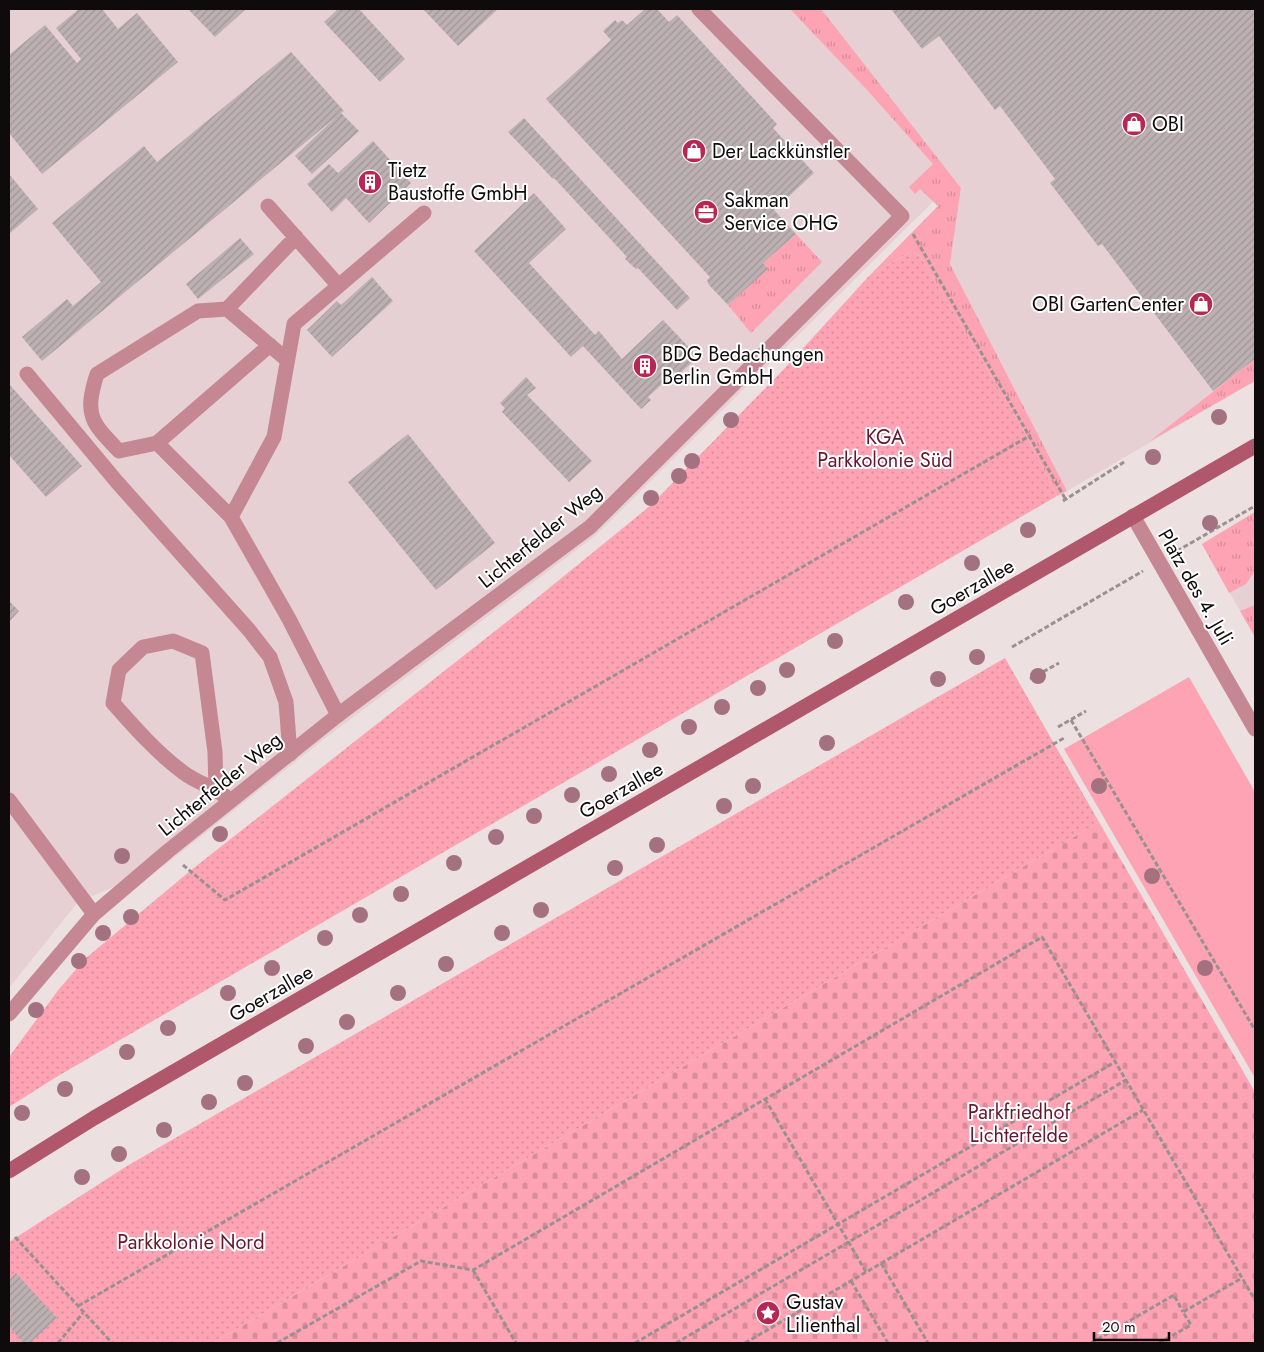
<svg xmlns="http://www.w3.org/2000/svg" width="1264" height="1352" viewBox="0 0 1264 1352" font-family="Jost,sans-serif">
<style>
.built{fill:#e6d0d3}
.grass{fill:url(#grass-tufts)}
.cemetery{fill:url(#cemetery-stones)}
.park{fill:#fda3b3}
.garden{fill:url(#garden-dots)}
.building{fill:url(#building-hatch)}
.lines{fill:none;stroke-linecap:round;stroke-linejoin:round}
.path{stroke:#9a9091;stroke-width:3;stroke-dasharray:5 2.5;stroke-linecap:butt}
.lane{stroke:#c58792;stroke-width:15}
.street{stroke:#c58792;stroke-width:15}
.secondary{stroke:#b0576b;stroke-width:15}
.tree{fill:#a3717f}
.labels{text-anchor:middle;stroke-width:4;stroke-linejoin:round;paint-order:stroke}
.poi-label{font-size:20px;fill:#0f0a0b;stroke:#fff;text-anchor:start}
.park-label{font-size:20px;fill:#66162e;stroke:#fff}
.street-label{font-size:20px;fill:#0f0a0b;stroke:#fff}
</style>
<defs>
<pattern id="grass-tufts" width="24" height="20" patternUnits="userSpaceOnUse" patternTransform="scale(1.25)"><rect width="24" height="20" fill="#fda3b3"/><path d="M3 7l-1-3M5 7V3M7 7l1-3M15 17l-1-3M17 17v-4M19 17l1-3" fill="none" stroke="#d88b99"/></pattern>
<pattern id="cemetery-stones" width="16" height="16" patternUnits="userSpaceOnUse" patternTransform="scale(1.25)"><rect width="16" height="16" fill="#fda3b3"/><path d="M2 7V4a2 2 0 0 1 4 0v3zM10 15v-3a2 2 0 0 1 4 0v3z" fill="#d88b99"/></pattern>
<pattern id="garden-dots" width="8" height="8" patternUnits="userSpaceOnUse" patternTransform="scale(1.25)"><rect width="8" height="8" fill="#fda3b3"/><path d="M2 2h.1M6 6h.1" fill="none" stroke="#d88b99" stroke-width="1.8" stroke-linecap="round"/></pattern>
<pattern id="building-hatch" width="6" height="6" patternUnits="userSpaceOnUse" patternTransform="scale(1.25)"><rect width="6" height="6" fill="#bcb0b2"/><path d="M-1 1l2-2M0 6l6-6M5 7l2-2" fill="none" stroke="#a09698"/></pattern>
</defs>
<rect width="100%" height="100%" fill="#ede0e1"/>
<path class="built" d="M9 9H1255V381L1067 491 950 264 961 188 958 185 938 205 933 202 595 536 328 736 165 865 78 902 9 988Z
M1255 512V637L1202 544Z"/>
<path class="grass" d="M790 9H821L961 188 950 264 1067 491 1057 496 1024 431 920 256 910 252 869 276 938 206 920 189 915 194 909 187 933 164 868 91Z
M796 234 822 262 751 333 728 305 767 269 763 263Z
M1255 359V381L1150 441Z
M1255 512V571L1246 584 1229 593 1202 544Z
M1255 605V637L1240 611Z"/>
<path class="cemetery" d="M1099 822 1255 1092V1343H213Z"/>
<path class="park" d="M1189 677 1255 792V1078L1064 749Z"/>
<path class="garden" d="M910 252 920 256 1024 431 1057 496 58 1076 9 1107V1057L59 989 86 958 190 871 537 598 650 506 785 368 869 276Z
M1005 658 1099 822 213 1343H9V1242L127 1166Z"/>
<path class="building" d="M79 9H102L118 29 137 13 178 62 42 174 9 133V55L45 25 77 63 81 59 56 28Z
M188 9H246L215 37Z
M338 9H359L405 59 380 82 324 22Z
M423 9H498L458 46Z
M645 9H657L669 22 677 15 777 124 773 128 814 173 774 210 796 234 763 263 768 269 728 305 709 285 707 280 710 277 546 99 611 40 603 31 615 20 618 23 622 20 627 25Z
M891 9H1255V359L1213 391 1102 244 1098 246 1050 183 1055 179 1000 106 995 110 939 36 922 49Z
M291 52 344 111 341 113 359 131 312 174 295 156 336 117 42 361 22 337 67 299 73 306 101 282 52 223 144 146 157 162Z
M524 118 690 298 677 310 638 268 636 269 625 259 627 257 554 178 553 179 508 132Z
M373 141 411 183 369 223 346 198 332 212 307 184 329 164 338 173Z
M9 174 38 209 9 234Z
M534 193 566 229 529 263 595 335 599 331 622 359 663 320 698 357 678 375 675 372 648 397 651 400 641 409 583 346 571 357 474 251Z
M240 238 254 254 198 299 186 284Z
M372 277 393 301 332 357 307 330 337 301 341 305Z
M526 377 536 388 527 395 592 461 569 482 502 412 505 408 500 403Z
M9 384 82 466 46 497 9 455Z
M408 434 495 543 436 590 348 482Z
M9 601 19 611 9 622Z
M16 1273 57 1318 30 1343H23L9 1326 11 1314 9 1312V1280Z"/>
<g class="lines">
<path class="path" d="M913 234 1066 500
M1063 501 1124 462
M1177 551 1255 506
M1012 647 1143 571
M1030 679 1059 663
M1071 720 1255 1030
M1058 727 1086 711
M183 865 225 900 1031 435
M765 1099 866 1272
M15 1237 112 1343
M881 1263 928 1343
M473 1270 516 1343
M851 1281 888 1343
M78 1306 1064 738
M58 1343 83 1313
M277 1343 421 1261 473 1270 1042 937 1255 1300
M635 1343 1115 1062
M676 1343 1126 1080
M745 1343 1143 1110
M1091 1343 1174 1295 1183 1312
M1159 1343 1191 1325 1183 1312 1242 1278"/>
<path class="lane" d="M268 206 338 285
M227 309 296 237
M270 345 157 443 119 451C91 422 84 415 97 374L198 311 227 309 286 359
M27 374 117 482 249 630 270 657 286 702 290 754
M157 443 231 517
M338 715 289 619 231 517 274 437 294 324 424 213
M216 789 215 752 202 653 173 641 143 647 119 670 113 703C135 728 157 753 184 773 199 784 215 787 230 800"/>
<path class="street" d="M1133 516 1255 729
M9 800 94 914
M9 1014 94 914 168 851 338 715 590 527 902 216 699 9"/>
<path class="secondary" d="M9 1171 94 1118 1255 446"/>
</g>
<g class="tree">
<circle cx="1219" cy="417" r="8"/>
<circle cx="731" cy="420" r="8"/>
<circle cx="1153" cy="457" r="8"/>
<circle cx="692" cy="461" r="8"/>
<circle cx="679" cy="476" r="8"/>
<circle cx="651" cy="498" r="8"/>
<circle cx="1210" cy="523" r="8"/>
<circle cx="1028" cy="530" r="8"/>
<circle cx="972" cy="563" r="8"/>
<circle cx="906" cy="602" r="8"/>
<circle cx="835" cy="641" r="8"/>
<circle cx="977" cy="657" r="8"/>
<circle cx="787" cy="670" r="8"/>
<circle cx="1038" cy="676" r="8"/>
<circle cx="938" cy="679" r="8"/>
<circle cx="758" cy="688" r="8"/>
<circle cx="722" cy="707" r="8"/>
<circle cx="689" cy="727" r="8"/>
<circle cx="827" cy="743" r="8"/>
<circle cx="650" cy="750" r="8"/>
<circle cx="609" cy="774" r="8"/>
<circle cx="753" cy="786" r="8"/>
<circle cx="1099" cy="786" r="8"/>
<circle cx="572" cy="795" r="8"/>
<circle cx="724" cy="806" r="8"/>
<circle cx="534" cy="816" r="8"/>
<circle cx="220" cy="834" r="8"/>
<circle cx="496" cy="837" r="8"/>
<circle cx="657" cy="845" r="8"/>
<circle cx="122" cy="856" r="8"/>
<circle cx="454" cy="863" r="8"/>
<circle cx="615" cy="868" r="8"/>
<circle cx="1152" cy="876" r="8"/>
<circle cx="401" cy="894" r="8"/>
<circle cx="541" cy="910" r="8"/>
<circle cx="360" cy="915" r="8"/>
<circle cx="131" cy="917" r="8"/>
<circle cx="103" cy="933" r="8"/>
<circle cx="502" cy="933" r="8"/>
<circle cx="325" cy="938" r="8"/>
<circle cx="79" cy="961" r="8"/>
<circle cx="446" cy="964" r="8"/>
<circle cx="272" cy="968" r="8"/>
<circle cx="1205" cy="968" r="8"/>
<circle cx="228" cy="993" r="8"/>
<circle cx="398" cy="993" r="8"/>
<circle cx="36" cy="1010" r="8"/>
<circle cx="347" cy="1022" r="8"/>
<circle cx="168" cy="1028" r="8"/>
<circle cx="306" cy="1046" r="8"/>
<circle cx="127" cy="1052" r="8"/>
<circle cx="245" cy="1083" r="8"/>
<circle cx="65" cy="1089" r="8"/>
<circle cx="209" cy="1102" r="8"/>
<circle cx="22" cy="1113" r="8"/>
<circle cx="164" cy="1130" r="8"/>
<circle cx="119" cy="1154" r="8"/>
<circle cx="82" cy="1177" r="8"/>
</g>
<defs>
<g id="shop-disc" transform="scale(1.25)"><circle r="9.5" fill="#b72755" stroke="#fff"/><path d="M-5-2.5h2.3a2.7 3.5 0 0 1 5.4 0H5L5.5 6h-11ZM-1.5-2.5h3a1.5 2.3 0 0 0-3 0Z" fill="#fff"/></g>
<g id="building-disc" transform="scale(1.25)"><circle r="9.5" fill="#b72755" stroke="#fff"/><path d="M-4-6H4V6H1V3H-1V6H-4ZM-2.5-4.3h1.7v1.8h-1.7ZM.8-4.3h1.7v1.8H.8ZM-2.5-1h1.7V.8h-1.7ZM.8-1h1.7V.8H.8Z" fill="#fff"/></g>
<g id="office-disc" transform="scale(1.25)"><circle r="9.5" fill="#b72755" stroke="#fff"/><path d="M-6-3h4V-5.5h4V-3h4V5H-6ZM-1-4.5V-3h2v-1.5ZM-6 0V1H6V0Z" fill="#fff"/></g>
<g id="sight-disc" transform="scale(1.25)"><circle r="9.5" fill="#b72755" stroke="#fff"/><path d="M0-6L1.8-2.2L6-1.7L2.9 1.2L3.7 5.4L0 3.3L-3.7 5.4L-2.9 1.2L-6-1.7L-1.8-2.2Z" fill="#fff"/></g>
</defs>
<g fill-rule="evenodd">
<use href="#shop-disc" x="1134" y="124"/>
<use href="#shop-disc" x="694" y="151"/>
<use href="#building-disc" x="370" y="182"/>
<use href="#office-disc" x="706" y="212"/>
<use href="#shop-disc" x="1201" y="304"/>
<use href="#building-disc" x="645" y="366"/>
<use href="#sight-disc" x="768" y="1313"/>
</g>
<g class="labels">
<g class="poi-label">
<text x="1152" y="131">OBI</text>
<text x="712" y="158">Der Lackkünstler</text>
<text x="388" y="177">Tietz<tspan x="388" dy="23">Baustoffe GmbH</tspan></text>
<text x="724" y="207">Sakman<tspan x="724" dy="23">Service OHG</tspan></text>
<text x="1184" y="311" text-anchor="end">OBI GartenCenter</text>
<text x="662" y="361">BDG Bedachungen<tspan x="662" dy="23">Berlin GmbH</tspan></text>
<text x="786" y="1309">Gustav<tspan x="786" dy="23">Lilienthal</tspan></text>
</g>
<g class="park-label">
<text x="885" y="444">KGA<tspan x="885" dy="23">Parkkolonie Süd</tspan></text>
<text x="1019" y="1119">Parkfriedhof<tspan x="1019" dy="23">Lichterfelde</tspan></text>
<text x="191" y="1249">Parkkolonie Nord</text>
</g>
<g class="street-label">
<text transform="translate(540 536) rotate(-39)" y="7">Lichterfelder Weg</text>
<text transform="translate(972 587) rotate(-30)" y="7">Goerzallee</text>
<text transform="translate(1196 587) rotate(60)" y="7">Platz des 4. Juli</text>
<text transform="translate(220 784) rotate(-39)" y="7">Lichterfelder Weg</text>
<text transform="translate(621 790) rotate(-30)" y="7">Goerzallee</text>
<text transform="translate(271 993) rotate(-30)" y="7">Goerzallee</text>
</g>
</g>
<rect width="1264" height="1352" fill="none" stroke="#0f0a0b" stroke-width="20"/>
<path d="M1094 1332v8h75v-8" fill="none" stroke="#0f0a0b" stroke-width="2.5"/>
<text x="1102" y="1332" font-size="15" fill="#0f0a0b" stroke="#ffffff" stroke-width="4" paint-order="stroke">20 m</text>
</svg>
